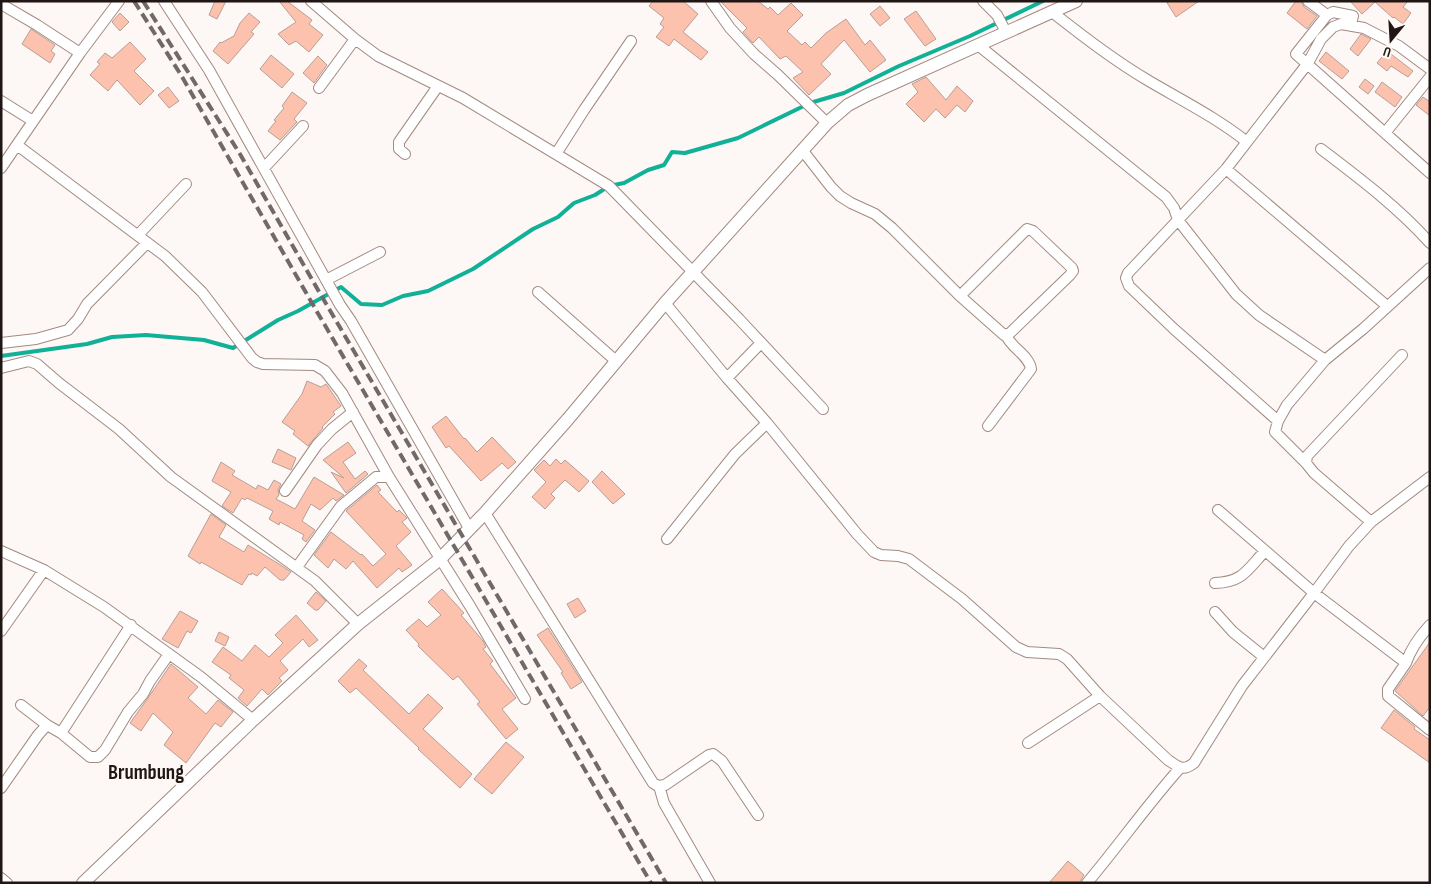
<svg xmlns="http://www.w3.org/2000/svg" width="1431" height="884" viewBox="0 0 1431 884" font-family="'Sofia Sans Condensed',sans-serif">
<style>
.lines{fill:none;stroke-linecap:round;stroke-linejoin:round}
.stream{stroke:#10b197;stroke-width:4}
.building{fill:#fdc2ad;stroke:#b89f96}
.minor-casing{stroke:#a28a81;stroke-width:12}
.tertiary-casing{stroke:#a28a81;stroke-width:14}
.minor{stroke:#fff;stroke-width:10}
.tertiary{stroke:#fff;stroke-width:12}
.rail{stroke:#716967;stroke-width:4;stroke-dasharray:10 5;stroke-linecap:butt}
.labels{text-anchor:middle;stroke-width:5;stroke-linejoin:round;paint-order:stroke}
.quarter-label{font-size:21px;font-weight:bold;fill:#201714;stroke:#fdf7f5}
</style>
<rect width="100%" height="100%" fill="#fdf7f5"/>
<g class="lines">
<path class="stream" d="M1 356 87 344 112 337 146 335 204 340 233 348 278 320 298 311 341 287 361 304 382 305 403 296 428 291 473 269 533 229 558 217 574 203 595 195 609 186 624 183 648 170 664 165 672 152 685 153 738 138 810 103 844 93 899 66 970 36 1043 1"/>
</g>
<path class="building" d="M215 1H226L217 19 209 15Z
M279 1H287L312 20 309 24 323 35 309 52 296 41 289 45 278 34 296 22Z
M653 1H683L698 14 683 32 708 52 701 60 674 39 669 46 656 37 664 27 660 24 664 18 649 6Z
M720 1H758L768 9 770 7 778 15 791 3 803 15 787 31 802 45 805 42 811 48 826 33 846 19 865 45 870 40 886 60 870 72 844 40 821 64 831 74 809 95 793 78 803 72 786 56 780 59 759 37 753 43 743 32 747 28Z
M1166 1H1199L1176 17Z
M1296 1H1301L1304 7 1317 16 1307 29 1287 13Z
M1350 1H1408L1403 7 1411 13 1403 24 1394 17 1393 18 1375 2 1362 14Z
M880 6 890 18 880 26 870 14Z
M916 11 936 39 925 46 904 19Z
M120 13 129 22 120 31 112 22Z
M249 13 260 22 251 32 254 34 228 64 213 51 220 42 221 43 234 36 240 23Z
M31 29 55 45 51 51 55 54 50 63 22 44Z
M1361 34 1371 39 1358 56 1350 49Z
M130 42 146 59 134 71 154 91 140 105 117 80 108 91 90 75 100 64 97 62 105 53 112 58Z
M1387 51 1413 71 1408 77 1391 66 1387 71 1377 63Z
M1326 52 1349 71 1342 79 1319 61Z
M271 55 294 74 282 88 260 69Z
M318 56 327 65 314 83 303 73Z
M926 77 946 100 957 86 973 101 965 112 957 105 945 118 936 109 924 122 906 104 918 92 912 84Z
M1365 79 1374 86 1368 94 1359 87Z
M1382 82 1402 97 1395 107 1375 92Z
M168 87 179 101 169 108 158 95Z
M292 92 307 103 294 119 297 122 280 140 268 131 276 121 274 120 284 108 282 106Z
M1423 97 1430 102V116L1416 105Z
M307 381 321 387 326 384 341 406 333 412 335 414 322 427 323 428 308 446 293 434 295 431 282 422 302 394Z
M446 416 464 439 465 438 477 452 492 437 516 462 508 469 502 463 481 481 449 446 446 448 432 427Z
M348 442 356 453 343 462 355 479 365 471 368 474 346 493 331 472 344 478 323 460Z
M278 449 296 458 291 470 272 462Z
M556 459 561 464 565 460 589 481 579 492 565 480 551 494 555 498 545 509 532 497 546 482 534 470 544 460 550 466Z
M221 462 235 471 232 475 256 489 258 485 268 490 274 480 281 484 278 490 279 495 276 499 295 509 314 477 344 495 336 501 333 498 320 510 311 504 302 521 315 530 306 542 302 539 304 535 280 522 279 525 269 519 273 511 247 498 245 500 242 498 233 513 222 506 231 492 212 481Z
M602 471 625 494 613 504 592 482Z
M377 485 381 490 378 492 397 512 399 510 407 518 402 522 411 532 396 546 412 565 402 572 399 568 377 588 353 561 346 569 334 559 328 568 314 555 331 532 361 555 362 554 373 566 386 554 346 511Z
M211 514 226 525 219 537 244 552 248 545 279 564 291 572 284 580H280L265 567 257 576 252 573 251 575 249 574 242 585 201 562 200 564 188 556Z
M442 589 464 613 461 615 483 641 486 647 483 649 493 661 490 664 516 698 502 709 518 729 506 739 477 704 480 702 458 676 453 680 418 646 419 644 406 630 419 619 427 627 441 615 428 602Z
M316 592 326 601 318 610H315L307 603Z
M578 598 586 611 575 618 567 604Z
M180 611 198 621 191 633 187 631 178 648 162 639Z
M296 615 318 640 309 647 303 639 280 661 288 670 279 678 282 681 268 695 262 689 247 706 238 698 244 690 229 678 231 675 212 662 223 647 242 661 255 645 269 657 283 643 275 635Z
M548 628 582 682 571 689 561 673 563 672 537 635Z
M219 632 229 637 225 646 215 641Z
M1430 642V707L1423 716 1395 691Z
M359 659 367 666 363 670 409 714 428 694 443 708 423 729 472 774 460 788 418 749 419 748 356 688 350 693 338 681Z
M171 664 198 687 188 698 206 714 218 700 233 712 221 727 215 723 186 763 164 745 173 732 153 713 141 731 130 723 148 698Z
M1394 710 1415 727 1414 729 1430 740V763L1381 728Z
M506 742 524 757 492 794 474 779Z
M1068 861 1084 875 1081 880 1079 883H1049Z"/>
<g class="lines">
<g class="minor-casing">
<path id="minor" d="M164 1 209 70 340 305 351 321 469 528
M311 1 355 39 378 56 463 98 609 186 739 319 823 409
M711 1 730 28 754 54 778 75 827 123
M983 1 997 15 1006 32
M1308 1 1327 15
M1 4 37 25 80 53
M1052 12C1084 37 1115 61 1149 81 1183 101 1217 118 1247 142
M1351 24 1353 16 1333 12 1327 15 1296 54 1430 173
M978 45 1166 197 1174 208 1178 220 1236 294 1259 315 1325 360
M1430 69 1399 46 1364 28 1341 24 1333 27 1321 39 1308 63 1226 169 1128 273 1126 278 1129 286 1174 329 1278 421 1287 405 1325 360 1363 329 1430 268
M319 88 355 39
M1 101 33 121
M1385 133 1430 77
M17 145 165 256 202 292 252 358 257 362 263 364 315 365 325 371 342 393 389 477 470 606 525 699
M1321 149C1359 178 1398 207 1430 243
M803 151 831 187 840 196 851 203 875 214 892 228 960 296 1004 335 1010 333 1070 275 1073 271 1072 268 1033 231 1027 229 960 296
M405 154 399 149V142L438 86
M556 154 584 110 631 41
M1 168 80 53 119 1
M264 168 303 126
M1226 169 1387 306
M138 235 186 184
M326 280 380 252
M538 292 616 361
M665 303 727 378 767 423 857 534 874 552 881 555 898 556 909 559 962 599 1016 647 1027 652 1059 654 1067 659 1100 696 1168 760C1179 767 1182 772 1194 763L1242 686 1314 593 1406 663C1411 648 1419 637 1430 625
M1 343 36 339 68 330 78 319 87 304 147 243
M1 368 29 361 37 364 59 383 119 429 171 477 315 581 358 624
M727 378 761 343
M1278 421 1275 432 1306 463
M988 426 1031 369C1029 355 1011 348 1006 335
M285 491 317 445 332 429 353 412
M1218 510 1314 593 1349 546 1371 522 1430 477
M485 513 653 783 658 786 665 785 709 755 713 754 722 761 758 815
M1371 522 1314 473 1306 463 1307 456 1402 355
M667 539 735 454 767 423
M1 551 44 570 104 607 201 677 253 720
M297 567 341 506 376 477H389
M1215 583C1243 582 1247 570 1265 551
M1215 612 1233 632 1264 657
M1 631 44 570
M1406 663 1388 689V696L1430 730
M21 705 47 725
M61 733 90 757H98L105 750 128 712 143 694 150 681 169 654
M1028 743 1100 696
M659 786 664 803 710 883
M1 788 38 735 47 725 61 733 131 625
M1 878 7 883
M1087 883C1119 845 1147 805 1180 768"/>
</g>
<g class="tertiary-casing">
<path id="tertiary" d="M83 883 253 720 358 624 440 559 485 513 568 419 665 303 827 123 848 105 867 95 1076 1"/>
</g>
<use href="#minor" class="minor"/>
<use href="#tertiary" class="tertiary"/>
<path class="rail" d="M134 1 181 75 316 310 651 883
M143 1 240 154 318 290 666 883"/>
</g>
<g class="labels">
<g class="quarter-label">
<text x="146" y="779">Brumbung</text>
</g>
</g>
<rect width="1431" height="884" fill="none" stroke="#201714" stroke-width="5"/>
<g transform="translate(1391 40) rotate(198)" stroke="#fdf7f5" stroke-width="4" paint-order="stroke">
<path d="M0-4L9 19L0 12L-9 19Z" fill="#201714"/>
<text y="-8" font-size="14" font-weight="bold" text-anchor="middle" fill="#201714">U</text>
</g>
</svg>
